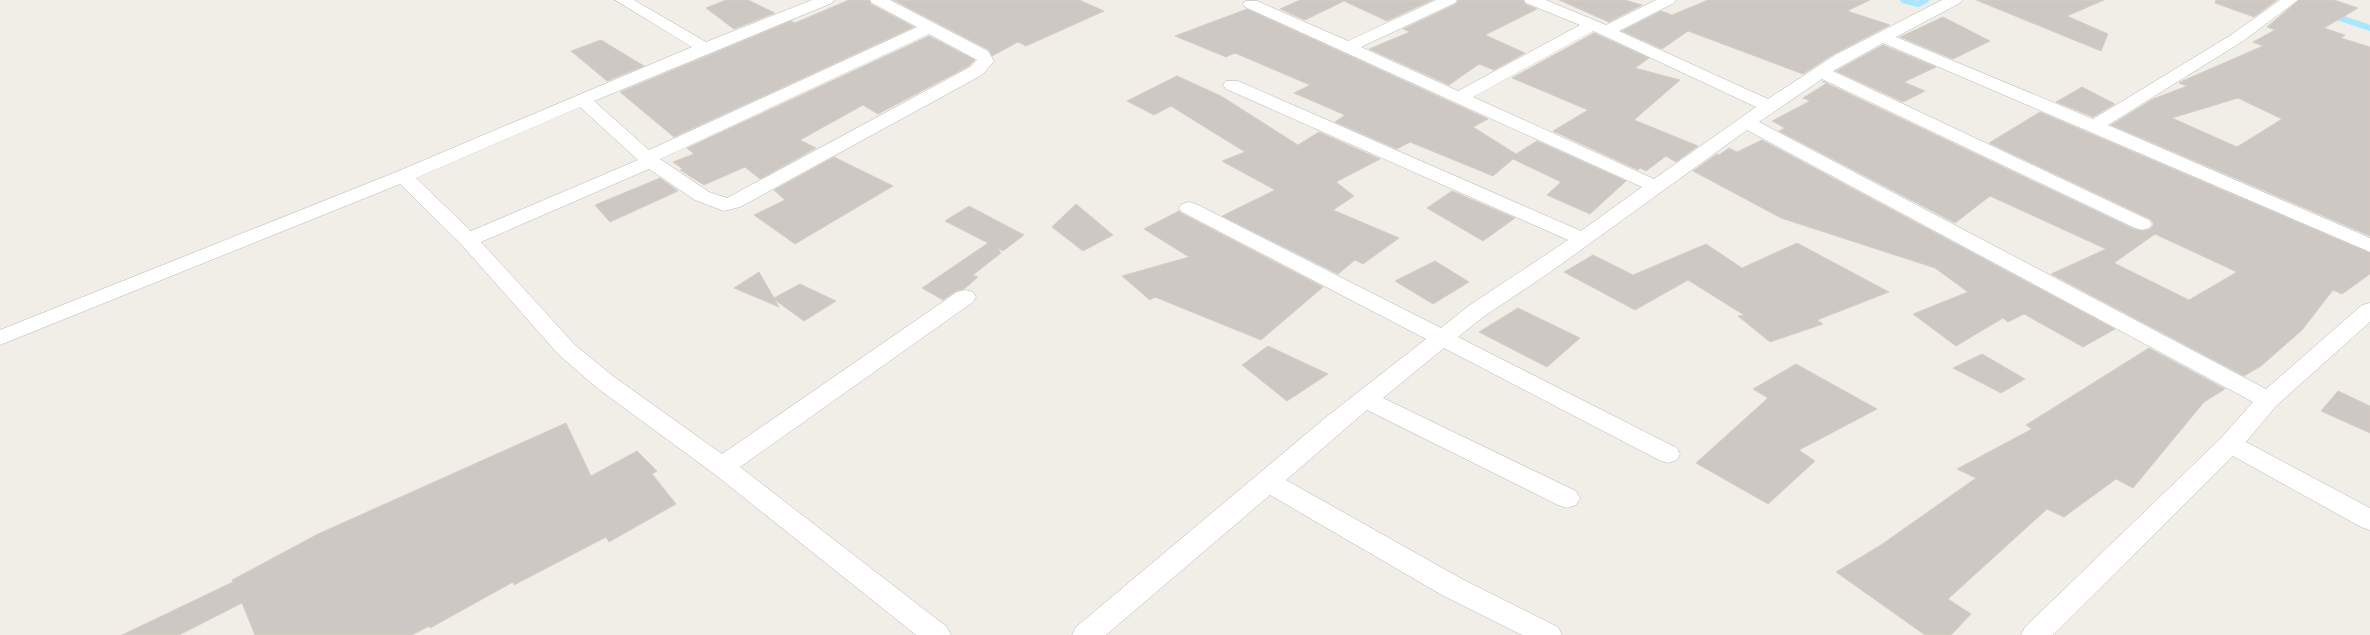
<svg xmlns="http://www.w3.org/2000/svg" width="2370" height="635" viewBox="0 0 2370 635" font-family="Inter,sans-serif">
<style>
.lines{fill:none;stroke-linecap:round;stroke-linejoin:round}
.stream{stroke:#a9e6ff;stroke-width:6}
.building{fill:#cdc8c3;stroke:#d7cec4;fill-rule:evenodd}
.street-casing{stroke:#b4b8bc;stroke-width:1}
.street{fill:#fff;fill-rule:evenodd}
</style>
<rect width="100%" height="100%" fill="#f1ede7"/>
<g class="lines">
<path class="stream" d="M1903 0 1918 4 1926 0
M2331 15 2370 28"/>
</g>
<path class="building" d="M726 0H748L775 13 734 29 706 8Z
M849 0H869L871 4 914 27 674 137 620 92 791 21 795 23Z
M893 0H1079L1104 11 1026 46 1018 42 992 56 989 50Z
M1300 0H1432L1387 21 1344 1 1305 20 1280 9Z
M1458 0H1523L1525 4 1537 9 1485 35 1525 53 1494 70 1479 64 1449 85 1369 49 1410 32 1403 29 1456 4Z
M1559 0H1625L1642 5 1609 22Z
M1708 0H1870L1847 11 1890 25 1834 54 1803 74 1688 31 1662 49 1622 31 1661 11 1672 15Z
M1976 0H2104L2067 16 2108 34 2101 51Z
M2216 0H2277L2254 17 2215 3Z
M2299 0H2334L2358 8 2324 28 2345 35 2341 38 2370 47V236L2111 125 2153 99 2187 86 2179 83 2180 82 2263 46 2253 42 2275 30 2267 27ZM2238 98 2282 119 2237 147 2172 118Z
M1247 9 1488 119 1473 127 1516 154 1537 141 1626 181 1590 214 1547 195 1561 182 1513 159 1493 176 1410 142 1397 149 1335 122 1345 115 1294 93 1310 85 1235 53 1226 57 1175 36Z
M1943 17 1990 41 1953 59 1900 37Z
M1594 33 1649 58 1635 68 1680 80 1634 120 1698 146 1676 162 1666 156 1646 171 1640 168 1638 170 1553 131 1588 110 1512 78Z
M929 36 975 60 969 66 878 114 863 105 800 140 816 148 760 179 745 167 704 185 680 170 683 169 673 162 694 154 687 148Z
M601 40 644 66 607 81 571 51Z
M1883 45 1936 67 1904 82 1925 91 1903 102 1836 71Z
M1177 76 1221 96 1298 145 1319 132 1380 159 1336 182 1354 196 1333 210 1399 238 1363 264 1355 260 1338 274 1222 216 1275 190 1222 161 1245 152 1171 106 1154 115 1127 101Z
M1822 81 2134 229 2142 231 2150 229 2154 224 2150 219 1989 143 2040 112 2370 253V274L2342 294 2333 290 2302 330 2261 366 2244 376 2051 274 2106 249 1990 196 1955 223 1779 131 1785 128 1772 121 1810 101 1803 98 1827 83ZM2155 234 2237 272 2189 300 2114 263Z
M2082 87 2115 104 2093 117 2056 102Z
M1762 140 2115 329 2083 347 2024 314 2008 322 2003 318 1956 346 1913 314 1968 292 1935 268 1781 218 1693 171 1717 154 1719 155 1729 148 1737 152Z
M834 157 893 186 795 244 754 215 785 200 774 190Z
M660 178 678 191 610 222 595 205Z
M1452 191 1515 218 1483 241 1427 208Z
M1076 204 1113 235 1083 251 1052 227Z
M969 206 1024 235 1003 251 997 248 1001 253 973 275 978 277 964 289 956 291 943 300 922 288 988 243 945 221Z
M1179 211 1181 213 1323 287 1261 340 1155 297 1150 300 1122 276 1189 257 1144 229Z
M1797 243 1889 292 1817 320 1823 324 1770 342 1738 316 1744 315 1688 280 1635 310 1564 272 1593 255 1633 275 1706 244 1742 268Z
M1435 261 1469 282 1433 304 1395 281Z
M759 272 774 298 800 284 836 301 804 321 775 300 779 307 734 288Z
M1518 308 1580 338 1547 367 1479 332Z
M1268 346 1328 374 1287 401 1242 365Z
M2149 348 2225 389 2204 402 2133 488 2116 479 2064 517 2047 509 1948 599 1971 614 1951 635H1925L1836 572 1881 545 1976 478 1957 469 2032 429 2026 425Z
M1982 354 2025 379 2001 393 1953 368Z
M1796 364 1877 409 1799 450 1815 461 1768 504 1696 463 1768 398 1753 389Z
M2338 391 2370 406V433L2321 411Z
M566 423 591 476 637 451 657 471 652 474 676 504 609 542 606 537 514 585 513 582 430 628 429 626 412 635H255L242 603 179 635H122L233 582 232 580 318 534Z"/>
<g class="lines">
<g class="street-casing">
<path id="street" d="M615 0H634L706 42 812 0H834L832 3 594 101 649 150 917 27 872 3 870 0H890L988 51 994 61 982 75 740 207 724 211 695 200 649 169 481 242 575 345 613 376 722 454 957 292 965 290 973 292 976 297 973 302 740 467 947 627 951 635H916L713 473 597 388 559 355 461 244 400 184 0 345V330L396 172 692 47ZM929 34 977 60 970 67 727 198 709 192 660 159ZM580 107 638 160 471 231 416 178Z
M1436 0H1457L1455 3 1361 47 1458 91 1580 25 1526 3 1524 0H1546L1606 25 1656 0H1676L1674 3 1619 31 1768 99 1835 55 1876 34 1942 0H1962L1960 3 1896 37 2093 119 2231 35 2280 0H2298L2243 41 2108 125 2370 238V252L1883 43 1833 71 2149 220 2152 224 2149 228 2142 230 2135 228 1822 79 1759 122 2266 389 2362 305 2370 303V322L2276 406 2246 442 2370 508V530L2361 527 2233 456 2053 635H2021L2025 627 2221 438 2253 402 1747 130 1549 273 1483 317 1458 337 1677 448 1680 454 1677 460 1668 463 1659 460 1444 348 1383 398 1576 491 1580 498 1576 505 1567 508 1558 505 1367 410 1286 480 1462 579 1558 627 1562 635H1522L1442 595 1270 495 1106 635H1072L1076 627 1325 418 1426 339 1182 212 1179 208 1182 204 1189 202 1196 204 1441 328 1467 307 1568 240 1226 89 1223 85 1226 81H1238L1581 231 1642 187 1245 7 1243 4 1245 1H1257L1348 41ZM1593 31 1600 34 1756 107 1654 179 1473 97Z"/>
</g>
<use href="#street" class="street"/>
</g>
</svg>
